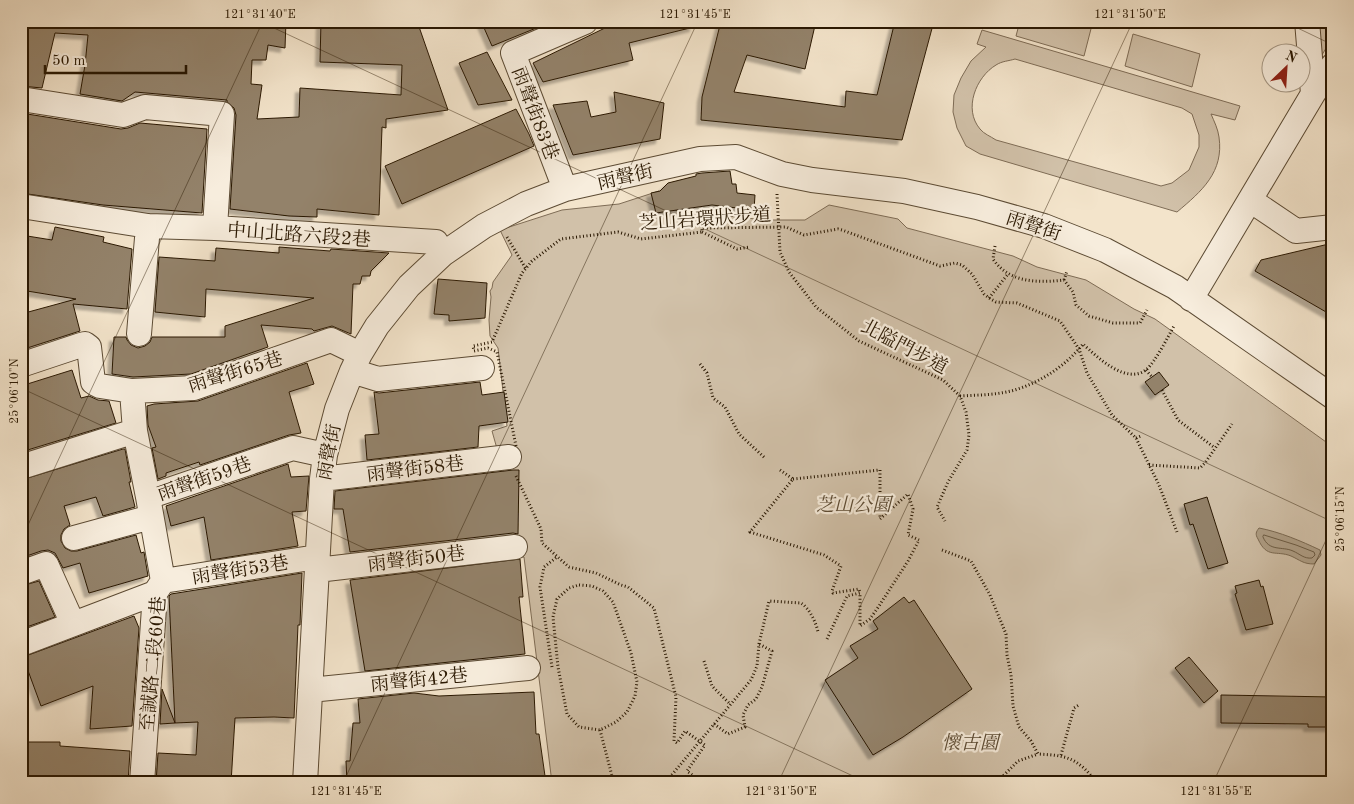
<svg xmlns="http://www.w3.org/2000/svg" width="1354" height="804" viewBox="0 0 1354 804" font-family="'Old Standard TT','Noto Serif TC',serif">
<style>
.green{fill:#d1c1a9;stroke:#7e6c56;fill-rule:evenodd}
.water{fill:#af9f87;stroke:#7a6952}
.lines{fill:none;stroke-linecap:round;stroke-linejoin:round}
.shore{stroke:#6c5c44;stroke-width:1}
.building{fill:#93826b;stroke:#2a1802;filter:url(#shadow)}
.minor-casing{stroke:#5c4b34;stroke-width:26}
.path{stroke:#2a1802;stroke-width:3;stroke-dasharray:1 2.5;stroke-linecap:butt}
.minor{stroke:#f7eddd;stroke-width:24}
.path-bridge{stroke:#2a1802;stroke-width:3;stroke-dasharray:1 2.5;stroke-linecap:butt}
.ticks{fill:none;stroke:#2a1802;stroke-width:1;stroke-opacity:0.45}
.labels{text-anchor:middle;stroke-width:4.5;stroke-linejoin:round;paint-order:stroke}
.street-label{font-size:19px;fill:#2a1802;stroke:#f7eddd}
.park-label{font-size:19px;font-style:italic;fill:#5c4b34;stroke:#f7eddd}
.neatline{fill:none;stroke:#2a1802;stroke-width:2}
.ticks-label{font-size:12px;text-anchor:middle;fill:#2a1802}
</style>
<defs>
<filter id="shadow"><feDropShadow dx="-4.5" dy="4.5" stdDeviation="1" flood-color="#0004"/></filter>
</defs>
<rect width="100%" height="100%" fill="#f3e4cb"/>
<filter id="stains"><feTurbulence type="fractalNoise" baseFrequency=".004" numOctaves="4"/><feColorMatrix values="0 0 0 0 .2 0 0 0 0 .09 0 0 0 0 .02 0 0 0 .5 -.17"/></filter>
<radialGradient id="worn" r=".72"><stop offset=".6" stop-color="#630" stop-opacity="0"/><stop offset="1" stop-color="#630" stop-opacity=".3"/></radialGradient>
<path class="green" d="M1020 21H1093L1084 56 1016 36Z
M1333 21V37L1320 58 1319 22Z
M982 30 1240 106 1235 120 1211 114C1214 121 1218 129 1219 137 1224 172 1202 191 1177 212L980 154 966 146 957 128 953 112 954 95 961 78 971 61 986 47 977 44ZM1015 59 1182 108 1192 114 1199 135V147L1189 170 1172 183 1161 186 996 140C990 136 984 134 980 129 963 109 976 77 996 65 1002 61 1009 61 1015 59Z
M1133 34 1200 54 1192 87 1125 66Z
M659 191 671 210 765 220H805L829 205 898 219 907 228 1013 256 1037 267 1086 280 1134 309 1155 319 1333 447V783H552L524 557H519L510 495 492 431 507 426 498 348 490 336 489 320 491 297 490 291 492 288 493 282 512 255 500 230 562 210 619 204Z"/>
<path class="water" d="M1259 528C1280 532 1301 541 1320 550L1321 555 1314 564C1303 564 1300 560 1291 556 1276 550 1267 559 1258 539 1255 534 1256 532 1259 528Z"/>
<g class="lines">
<path class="shore" d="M1264 535 1296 545 1314 552 1315 555 1312 558C1304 559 1300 554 1293 551 1282 546 1269 552 1263 537Z"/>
</g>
<path class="building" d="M21 21H286L285 48 268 45 266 60H252L251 84 262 85 257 119 299 117 300 88 401 95 402 65 320 62 321 21H417L448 110 386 119V128L382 127 379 215 317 209V217L289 216 230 209 236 115 234 108 227 102V100L135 92 122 101 80 94 85 65 88 35 55 33 42 88 21 86Z
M481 21H551V22L492 46Z
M633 21H693L694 27 629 43 633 60 543 82 533 63 607 27Z
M721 21H816L805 69 747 55 734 92 845 107 846 91 877 95 895 21H934L902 140 701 120 702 97Z
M487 52 512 100 478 105 459 63Z
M614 92 664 103 660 139 573 155 553 105 587 101 591 117 616 112Z
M516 109 529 134 534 146 402 204 385 166Z
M21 113 121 129 128 128 140 123 207 129 202 213 103 205 21 193Z
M730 171 732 184H736L737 193 755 195 754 210 712 205 656 213 651 193 660 191 668 183 696 176V174L702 173Z
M55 227 104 237 103 242 132 249 127 309 73 304 80 331 21 350V314L76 299 21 290V235L52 240Z
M1333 243V316L1255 271 1261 260Z
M279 247 330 251 331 249 389 253 371 271 370 276H362L360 284H353L351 334 332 326 314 331 312 329 261 325 268 347 191 374 133 377 112 374 114 337H126L127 340 131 345 138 348 145 346 150 342 152 337H225V326L314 298 206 289 205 317 155 312 159 257 215 261 216 248 279 253Z
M438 279 487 283 485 318 449 321V315L434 314Z
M307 363 314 384 289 392 301 433 289 435 200 465 199 462 166 473V476L158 479 152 448 156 447 148 425 147 406 154 404 198 401Z
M72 370 81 398 89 396 98 400 109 401 116 423 21 452V386Z
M1159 372 1169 385 1155 395 1145 382Z
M480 382 482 395 504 392 508 422 479 426 478 447 367 460 365 435 379 434 374 392 379 393Z
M123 449H125L131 482H129L135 507 103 516 96 497 64 506 70 525 64 529 61 535V541L65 548 71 551H77L136 535 141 553 144 552 148 576 89 593 80 563 63 568 55 553 48 550 41 551 21 558V480Z
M288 464 291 477 309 476 306 511 292 512 298 546 211 560 204 517 171 526 166 506Z
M513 470H519L518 534 513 533 350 552 343 509H334L335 491Z
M1207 497 1228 563 1208 569 1193 524 1190 525 1184 504Z
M520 559 523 597H519L525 654 365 671 350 580Z
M302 573 300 625H298L294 718 274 717 235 718 231 783H156L158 753 196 755 198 722 175 723 169 596 171 594Z
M1259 580 1261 587 1263 586 1273 624 1246 630 1235 594 1237 593 1235 586Z
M39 581 55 617 21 629V586Z
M904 597 909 603 914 600 972 689 903 737 873 755 825 680 858 658 850 646 878 629 873 621Z
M134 616 139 628 132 726 90 729 93 686 41 706 23 657Z
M1189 657 1218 691 1204 703 1175 668Z
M162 689 175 723 160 724Z
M534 692 536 734H539L546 783H347L346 761H350L353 723H360L358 699 414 693 439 696Z
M1221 695 1333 697V727H1308V724L1221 723Z
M21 742H60V746L130 751 128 783H39L40 781 21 780Z"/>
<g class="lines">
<g class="minor-casing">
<path id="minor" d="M1307 21 1313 94
M21 99 123 115 145 107 222 114 215 228
M565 189 513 53 585 22
M1250 200 1296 231 1333 227
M21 206 148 226 215 228 436 242 443 254
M1191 299 1313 94 1333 65
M139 334 148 226
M21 365 81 345 85 344 89 347 93 382 96 384 100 386 132 391 194 388 331 340 360 354
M352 371 378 379 482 368
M132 391 135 431 148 497 293 448 325 455
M21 467 135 431
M322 479 509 457
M74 538 151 517
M317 570 515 547
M21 573 46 564 73 624
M163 581 317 557
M21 644 155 593
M310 690 528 668
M142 783 155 593 163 581 148 497
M305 783 322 479 325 455 337 409 352 371 360 354 377 326 409 286 443 254 484 226 526 204 565 189 700 159 736 157 782 174 812 180 904 191 977 207 1044 226 1105 250 1175 287 1333 397"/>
</g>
<path class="path" d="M777 194 780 252 789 272 816 307 859 341 943 380 960 396 966 412 969 435 967 450 948 482 937 507 945 521
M702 232 737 249 750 247
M507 237 526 269
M995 246 993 259C1009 283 1038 283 1064 280L1073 292 1076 305 1089 316 1113 323H1140L1147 310
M1064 280 1067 271
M989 298 1008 274
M700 364 707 373 713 398 725 407 739 434 765 458
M1146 370 1152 377
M1162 390 1178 420 1215 448
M960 396C977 395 995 395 1011 391 1038 384 1066 366 1083 344 1097 357 1127 386 1147 369 1155 362 1168 337 1174 326
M1136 438 1141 436
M1149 465 1200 468 1205 463 1232 424
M780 470 793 479 750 532 824 555 841 566 832 591 833 593 859 589 860 593
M516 476 541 529 542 543 569 567 596 573 621 585 628 587 654 608 676 697 674 741 677 743 685 731 705 745 687 771 703 783
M793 479 880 470V519L908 494 913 509 908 535 919 540
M942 550 971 561 990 595 1006 634 1007 655 1011 675 1013 706 1019 727 1031 741 1038 754C1053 755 1068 755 1080 765 1087 770 1092 777 1097 783
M579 585 592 586 603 591 613 602 631 653 637 682 635 696 627 712 616 722 600 730 579 727 567 714 558 667 553 617 557 599 569 588Z
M827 639 847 596 860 593V626L870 619 879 606 908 561 918 542
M704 661 712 686 730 704
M552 667 540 587 544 567 557 557
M714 724 728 734 745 727 743 715 748 705 756 699 762 687 772 651 759 644
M600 730 612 776 616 783
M1061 755 1074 708 1079 705
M665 783 751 680 757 666 759 644 769 601 801 603C809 608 816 622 818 632
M996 783 1018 761 1038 754"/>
<use href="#minor" class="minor"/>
<path class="path-bridge" d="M516 446 497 352 488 348 474 351 473 346 492 342 522 273 532 261 561 239 618 232 641 239 702 232V228L786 227 804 235 838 229 842 230 940 266 955 263 962 265 972 274 984 294 989 298 996 302 1017 303 1060 321 1079 349 1087 373 1112 415 1136 438 1159 485 1177 532"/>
</g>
<path class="ticks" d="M259 21 1333 522M1283 21 1333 45M21 388 868 783M21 540 263 21M343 783 698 21M778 783 1133 21M1213 783 1333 525"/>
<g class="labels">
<g class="street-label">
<text transform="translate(536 113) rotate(69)" y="7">雨聲街83巷</text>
<text transform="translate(625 176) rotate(-13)" y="7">雨聲街</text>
<text transform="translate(705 218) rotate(-4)" y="7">芝山岩環狀步道</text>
<text transform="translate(1034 225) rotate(18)" y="7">雨聲街</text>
<text transform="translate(299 234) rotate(4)" y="7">中山北路六段2巷</text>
<text transform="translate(905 346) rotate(28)" y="7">北隘門步道</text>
<text transform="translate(235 371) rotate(-17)" y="7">雨聲街65巷</text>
<text transform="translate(328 452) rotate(-79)" y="7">雨聲街</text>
<text transform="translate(415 468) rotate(-7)" y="7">雨聲街58巷</text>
<text transform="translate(204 478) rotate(-19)" y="7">雨聲街59巷</text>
<text transform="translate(416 558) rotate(-7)" y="7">雨聲街50巷</text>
<text transform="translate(240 569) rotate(-9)" y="7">雨聲街53巷</text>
<text transform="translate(152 664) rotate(-85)" y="7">至誠路二段60巷</text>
<text transform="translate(419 679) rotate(-6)" y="7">雨聲街42巷</text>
</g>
<g class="park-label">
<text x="853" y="511">芝山公園</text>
<text x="970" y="749">懷古園</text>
</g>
</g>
<rect width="1354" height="804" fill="none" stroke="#f3e4cb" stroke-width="55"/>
<g transform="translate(1286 68) rotate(25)"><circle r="24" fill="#f7eddd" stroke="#a59885"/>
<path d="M0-4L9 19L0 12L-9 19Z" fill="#8f2418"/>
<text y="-8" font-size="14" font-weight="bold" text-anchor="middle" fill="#2a1802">N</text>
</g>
<path d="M45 65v8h141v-8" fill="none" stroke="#2a1802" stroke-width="2.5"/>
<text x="52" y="65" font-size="15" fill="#2a1802" stroke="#f7eddd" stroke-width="4" paint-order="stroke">50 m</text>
<rect x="28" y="28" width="1298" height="748" class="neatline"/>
<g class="ticks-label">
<text x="260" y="18">121°31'40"E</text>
<text x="695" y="18">121°31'45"E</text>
<text x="1130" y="18">121°31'50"E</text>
<text transform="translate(14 391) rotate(-90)" y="4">25°06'10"N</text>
<text transform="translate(1340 519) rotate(-90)" y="4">25°06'15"N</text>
<text x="346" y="795">121°31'45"E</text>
<text x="781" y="795">121°31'50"E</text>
<text x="1216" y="795">121°31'55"E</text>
</g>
<rect width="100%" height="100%" filter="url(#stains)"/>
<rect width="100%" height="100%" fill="url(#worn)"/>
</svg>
